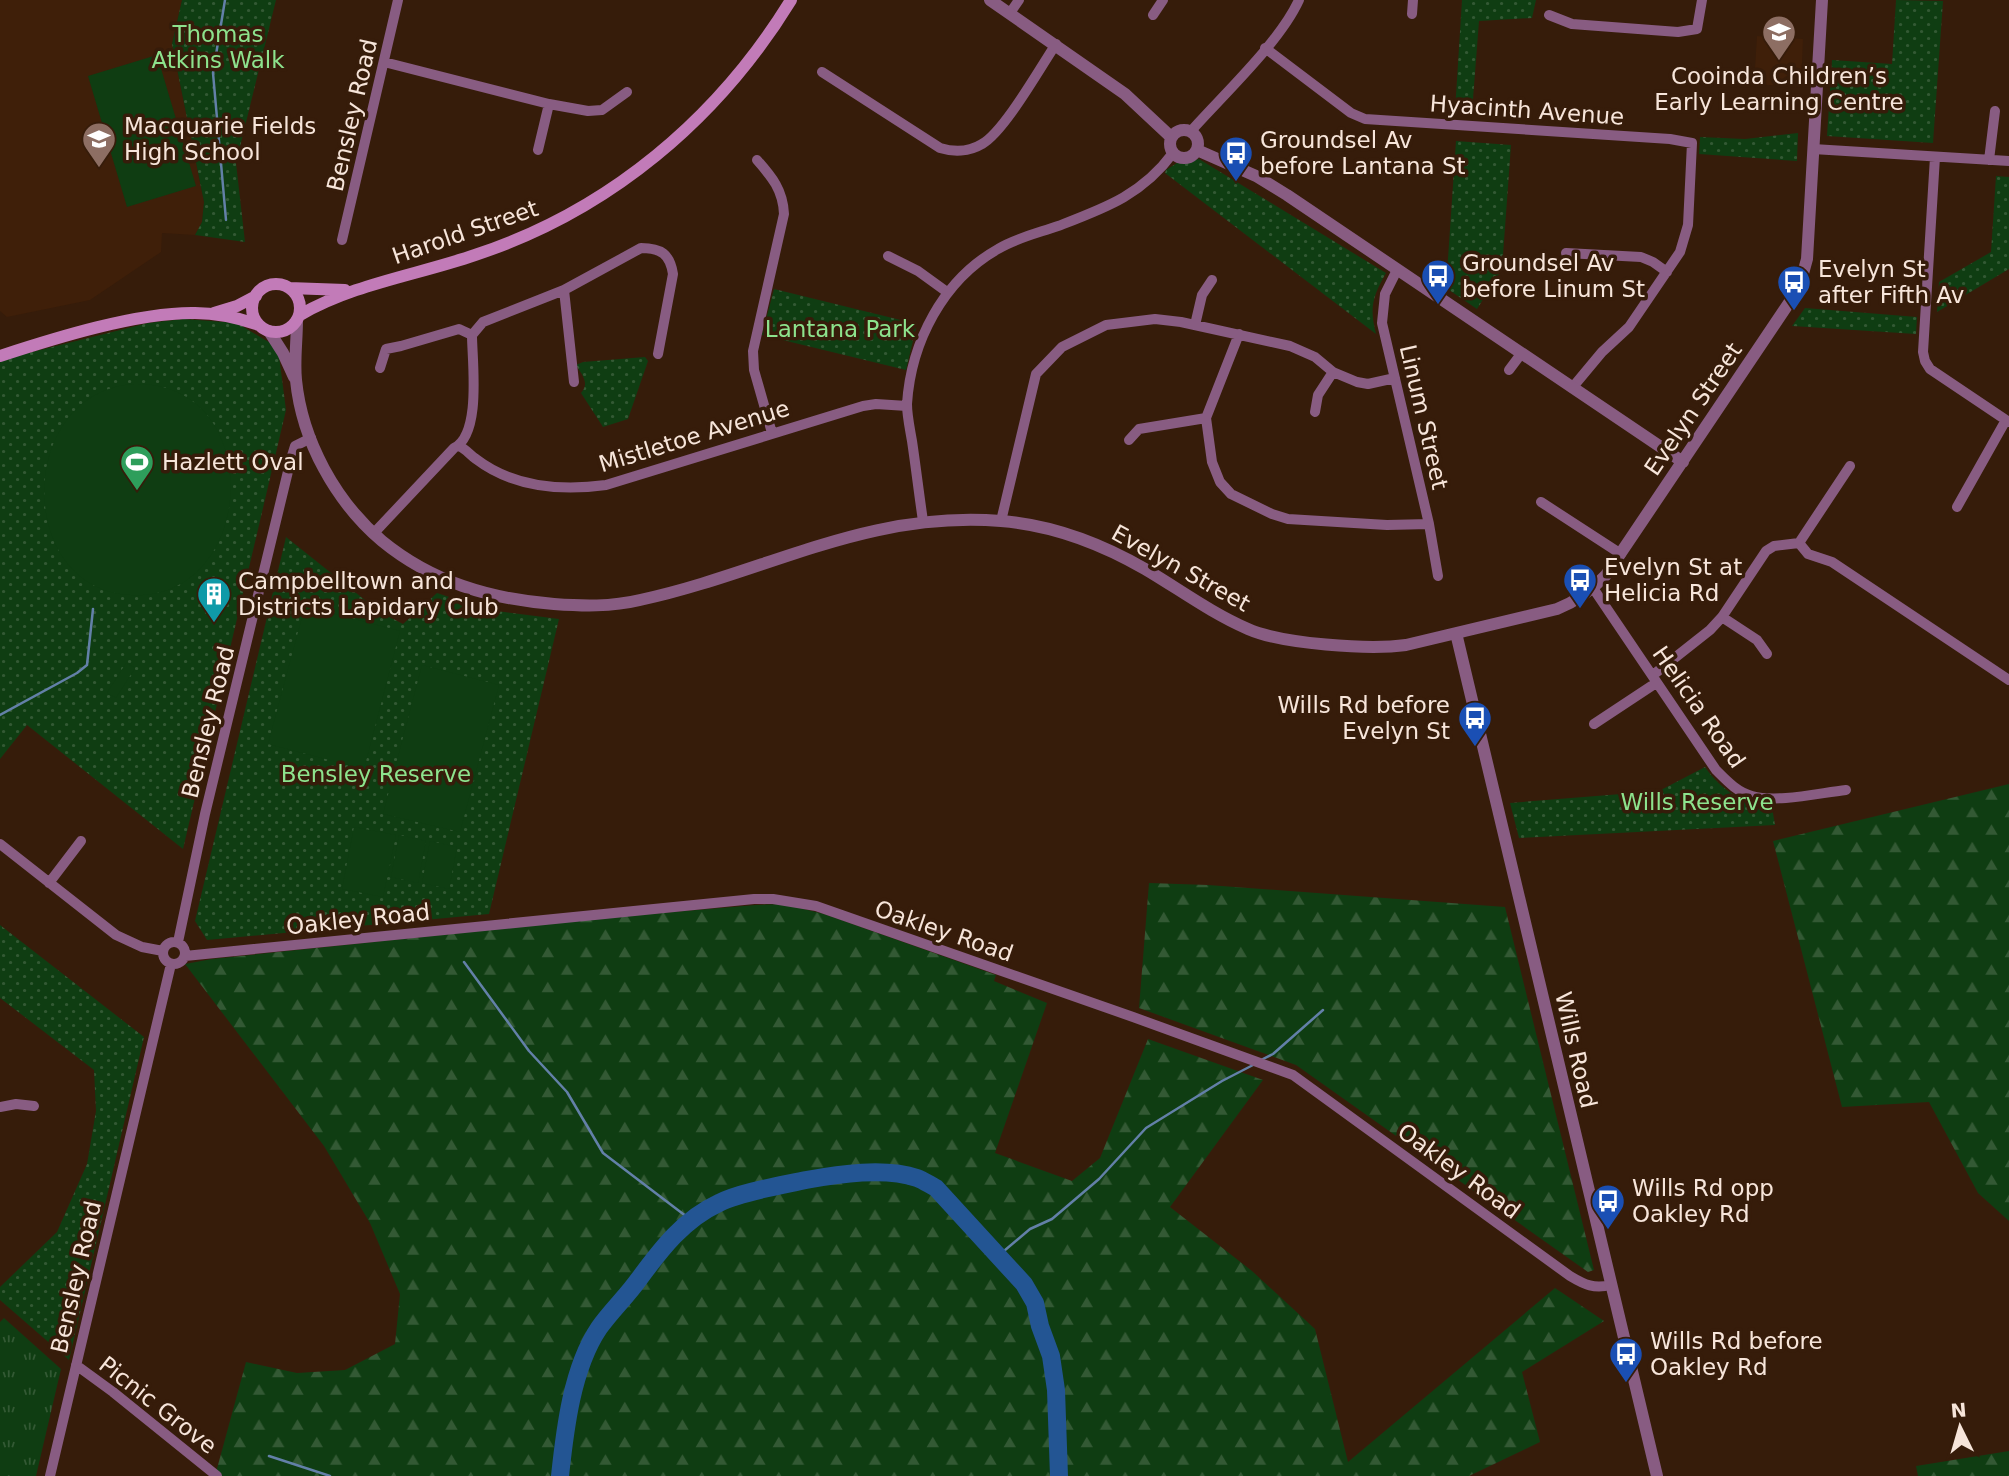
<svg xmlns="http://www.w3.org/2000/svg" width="2009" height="1476" viewBox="0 0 2009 1476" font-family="'DejaVu Sans',sans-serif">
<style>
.built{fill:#3f1f09}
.grass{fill:url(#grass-tufts)}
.forest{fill:url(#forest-firs)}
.park{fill:url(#park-dots)}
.pitch{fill:#0f3d12}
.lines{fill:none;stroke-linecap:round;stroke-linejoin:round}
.stream{stroke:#6380a8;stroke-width:2.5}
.river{stroke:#235593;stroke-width:18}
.minor{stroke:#885c82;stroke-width:10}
.tertiary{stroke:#885c82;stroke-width:12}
.secondary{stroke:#c27bb8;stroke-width:12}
.labels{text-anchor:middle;stroke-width:7;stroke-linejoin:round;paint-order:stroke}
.park-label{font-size:23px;fill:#8de38d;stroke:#361c0a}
.poi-label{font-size:23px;fill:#f7e5da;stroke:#361c0a;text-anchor:start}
.street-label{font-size:23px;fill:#f7e5da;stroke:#361c0a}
</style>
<defs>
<pattern id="grass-tufts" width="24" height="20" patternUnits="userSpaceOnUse" patternTransform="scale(1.75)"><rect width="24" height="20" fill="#0f3d12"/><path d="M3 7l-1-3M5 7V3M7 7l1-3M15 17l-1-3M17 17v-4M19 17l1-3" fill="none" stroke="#335934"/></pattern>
<pattern id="forest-firs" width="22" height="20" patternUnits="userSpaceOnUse" patternTransform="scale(1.75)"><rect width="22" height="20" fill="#0f3d12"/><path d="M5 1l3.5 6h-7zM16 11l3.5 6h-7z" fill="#335934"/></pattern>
<pattern id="park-dots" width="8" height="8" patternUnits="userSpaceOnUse" patternTransform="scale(1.75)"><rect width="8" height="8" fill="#0f3d12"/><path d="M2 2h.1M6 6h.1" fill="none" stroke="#335934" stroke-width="1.8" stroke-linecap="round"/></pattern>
</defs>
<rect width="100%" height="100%" fill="#361c0a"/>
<path class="built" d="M0 0H182L172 44 204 202 202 222 195 235 162 233 161 252 90 300 7 317 0 311Z
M1757 36 1803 39 1801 87 1754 84Z"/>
<path class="grass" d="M4 1318 61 1369 36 1476H0V1322Z"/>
<path class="forest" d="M2009 784V1221L1978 1193 1929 1102 1842 1107 1773 841Z
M1149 883 1208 885 1505 907 1594 1270 1588 1272 1296 1065 1139 1008Z
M783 904 824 914 996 975 994 981 1047 1003 995 1153 1072 1181 1100 1158 1148 1039 1263 1080 1170 1207 1252 1271 1315 1329 1348 1462 1555 1288 1604 1321 1522 1372 1540 1442 1469 1476H215L246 1362 297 1373 345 1370 395 1344 400 1294 370 1223 324 1146 185 964 212 959 614 917 756 905Z
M2009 1451V1476H1918L1916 1466Z"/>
<path class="park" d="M182 0H276L236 163 245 242 195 235 202 222 204 202 172 44Z
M1462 0H1536L1532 18 1479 21 1472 112 1455 111Z
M1896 0 1943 1 1933 143 1827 136 1832 60 1892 64Z
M1798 133 1797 161 1699 154 1700 137 1745 139Z
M1456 141 1511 145 1502 269 1477 309 1446 288Z
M1199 159 1386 273C1373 296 1369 307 1376 334L1165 173 1166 170 1177 163Z
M1996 176 2009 177V269L1937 312 1939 282 1991 252Z
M774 289 917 324 906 370 762 335Z
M1805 308 1917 317 1916 334 1792 326Z
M184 319 237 323 272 344 279 356 286 410 183 849 27 725 0 759V360L148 323Z
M645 357 648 361 628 419 603 427 581 393C590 383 582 375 576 365L583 362Z
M286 537 380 612 403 624 437 593 489 610 559 619 489 914 207 940 195 921Z
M1705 767C1721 790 1744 805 1772 807L1775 825 1519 838 1510 803 1659 791Z
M0 925 144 1037 69 1360 0 1300V1287L57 1232 87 1164 96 1111 94 1070 0 998Z"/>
<path class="pitch" d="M157 55 196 186 127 207 88 76Z
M134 384C265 381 258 588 143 595 14 603 12 392 134 384Z
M305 606 400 631 364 769 268 744Z
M126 663 135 668 116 698 107 693Z
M422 665 499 685 460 832 383 814Z
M354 827 396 835 383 897 342 889Z
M399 835 426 841 418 883 391 877Z
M430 841 457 847 449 889 422 883Z"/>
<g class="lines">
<path class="stream" d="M225 0 213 73 226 220
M0 715 77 673 87 665 93 609
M464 962 529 1051 567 1092 603 1153 691 1220
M1261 1060 1273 1054 1323 1010
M998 1256 1030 1229 1052 1219 1099 1179 1146 1128 1222 1081 1255 1064
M269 1456 330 1476"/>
<path class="river" d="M560 1476C565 1429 572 1368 599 1328 611 1311 627 1296 639 1279 661 1249 684 1219 719 1203 740 1192 783 1185 806 1180 839 1174 885 1167 917 1178 923 1180 930 1185 936 1188L1024 1284 1035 1303 1040 1326 1051 1356 1056 1390 1059 1476"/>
<path class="minor" d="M1010 13 1019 0
M1412 14 1413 0
M1153 15 1163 0
M1549 15 1572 24 1678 32 1697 29 1702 0
M1265 48 1351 113 1365 119 1670 139 1692 143 1688 225 1680 252 1629 327 1602 352 1572 388
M384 62 549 104 588 111 602 110 627 92
M822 72 940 148C953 152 969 152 982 144 1004 132 1040 68 1056 44
M1191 131C1223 95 1280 42 1299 0
M1813 149 2009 161
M538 150 549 104
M1935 157 1923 352 1925 361 1930 369 2009 422
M757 160C772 177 783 190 784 214L753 351 754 370 772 433
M1989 160 1995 111
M342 240 398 0
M1566 253 1641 257 1653 262 1667 272
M888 256 918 271 947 292
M1397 270 1385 294 1382 323 1429 524 1438 576
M564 290 574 382
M1195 325 1202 295 1212 280
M1239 334 1206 418 1212 462 1220 482 1231 494 1272 514 1288 519 1387 525 1429 524
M472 335 483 322 564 290 641 248C661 248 670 254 673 274L658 354
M380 368 386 349 401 346 459 329 472 335
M1509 370 1521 354
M1315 412 1318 395 1333 372
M1129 440 1139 429 1206 418
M459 446C466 449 470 455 476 459 514 488 561 491 606 485L863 406 876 404 907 406
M1541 502 1621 554
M1957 507 2006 420
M923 521C919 494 916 468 912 441 910 429 907 416 907 404 911 342 943 280 998 249 1016 238 1038 233 1058 226 1105 208 1142 195 1173 153
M1001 521 1036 374 1062 347 1106 325 1155 319 1181 322 1290 346 1315 357 1333 372 1357 382 1368 384 1395 378
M374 533 454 448C482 434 472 361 472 335
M1799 543 1808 554 1832 562 2009 680
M1799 543 1850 466
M1593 588 1716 770C1727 781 1737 792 1752 796 1777 803 1819 793 1846 790
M1722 617 1757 640 1767 654
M1653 675 1710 630 1722 617 1766 551 1774 546 1799 543
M1594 724 1656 683
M0 844 116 935 142 947 163 951
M49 883 81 841
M163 953a11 11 0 1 1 22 0a11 11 0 1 1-22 0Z
M178 942 205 814 291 459 295 446 311 438
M185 956 754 899H773L816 906 1133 1017 1293 1075 1570 1276C1585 1285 1594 1289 1611 1285
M0 1107 16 1104 34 1106
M76 1365 113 1392 217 1476
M50 1476 171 964"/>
<path class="tertiary" d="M990 0 1125 94 1171 137
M1170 144a14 14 0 1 1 28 0a14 14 0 1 1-28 0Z
M1197 150 1256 176 1287 195 1683 462
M297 320C297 340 294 361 296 380 302 441 336 502 382 541 432 582 490 599 554 604 582 606 611 607 640 600 765 573 867 510 1001 521 1052 525 1100 543 1145 569 1179 589 1211 613 1248 629 1282 644 1369 650 1406 645L1557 609C1577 601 1592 590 1606 575L1799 288 1807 259 1822 0
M269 331 283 353 294 377
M1456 633 1657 1476"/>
<path class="secondary" d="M252 308a24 24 0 1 1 48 0a24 24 0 1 1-48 0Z
M289 288 345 290
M214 313 237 306 256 296
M300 315C353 284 417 275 475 255 609 211 718 119 791 0
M0 356C55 338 138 312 195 313 217 313 239 318 259 325"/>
</g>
<defs>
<g id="school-pin" transform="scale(1.75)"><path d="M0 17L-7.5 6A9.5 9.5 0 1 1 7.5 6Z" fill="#8d6e63" stroke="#361c0a"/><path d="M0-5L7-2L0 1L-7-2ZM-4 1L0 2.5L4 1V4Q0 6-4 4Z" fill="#fff"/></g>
<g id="bus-pin" transform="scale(1.75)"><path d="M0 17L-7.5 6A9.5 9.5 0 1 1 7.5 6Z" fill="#1a4fb4" stroke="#361c0a"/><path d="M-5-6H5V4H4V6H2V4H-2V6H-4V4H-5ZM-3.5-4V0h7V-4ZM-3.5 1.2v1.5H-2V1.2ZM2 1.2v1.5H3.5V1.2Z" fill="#fff"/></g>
<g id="stadium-pin" transform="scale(1.75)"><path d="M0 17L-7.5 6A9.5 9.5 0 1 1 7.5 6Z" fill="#2e9e5b" stroke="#361c0a"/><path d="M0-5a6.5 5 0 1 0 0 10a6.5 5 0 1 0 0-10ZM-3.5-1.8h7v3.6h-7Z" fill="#fff"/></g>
<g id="building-pin" transform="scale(1.75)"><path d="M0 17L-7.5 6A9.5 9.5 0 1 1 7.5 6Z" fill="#0f9aa8" stroke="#361c0a"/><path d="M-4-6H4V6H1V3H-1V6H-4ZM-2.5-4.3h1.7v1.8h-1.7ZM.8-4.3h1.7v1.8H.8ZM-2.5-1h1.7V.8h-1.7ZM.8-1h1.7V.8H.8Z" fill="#fff"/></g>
</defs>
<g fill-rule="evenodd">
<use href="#school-pin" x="1779" y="32"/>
<use href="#school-pin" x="99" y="139"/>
<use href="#bus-pin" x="1236" y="153"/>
<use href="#bus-pin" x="1438" y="276"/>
<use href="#bus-pin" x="1794" y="282"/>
<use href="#stadium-pin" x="137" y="462"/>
<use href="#bus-pin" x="1580" y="580"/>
<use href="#building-pin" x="214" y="594"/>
<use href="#bus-pin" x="1475" y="718"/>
<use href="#bus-pin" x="1608" y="1201"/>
<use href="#bus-pin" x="1626" y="1354"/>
</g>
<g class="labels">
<g class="park-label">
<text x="218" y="42">Thomas<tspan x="218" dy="26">Atkins Walk</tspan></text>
<text x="840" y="337">Lantana Park</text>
<text x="376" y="782">Bensley Reserve</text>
<text x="1697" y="810">Wills Reserve</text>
</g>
<g class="poi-label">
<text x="1779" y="84" text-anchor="middle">Cooinda Children’s<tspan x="1779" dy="26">Early Learning Centre</tspan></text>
<text x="124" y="134">Macquarie Fields<tspan x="124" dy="26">High School</tspan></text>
<text x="1260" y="148">Groundsel Av<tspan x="1260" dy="26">before Lantana St</tspan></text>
<text x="1462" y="271">Groundsel Av<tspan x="1462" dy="26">before Linum St</tspan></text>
<text x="1818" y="277">Evelyn St<tspan x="1818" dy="26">after Fifth Av</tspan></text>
<text x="162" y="470">Hazlett Oval</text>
<text x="1604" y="575">Evelyn St at<tspan x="1604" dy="26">Helicia Rd</tspan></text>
<text x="238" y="589">Campbelltown and<tspan x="238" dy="26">Districts Lapidary Club</tspan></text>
<text x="1450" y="713" text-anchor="end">Wills Rd before<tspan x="1450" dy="26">Evelyn St</tspan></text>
<text x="1632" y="1196">Wills Rd opp<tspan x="1632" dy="26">Oakley Rd</tspan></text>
<text x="1650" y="1349">Wills Rd before<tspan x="1650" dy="26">Oakley Rd</tspan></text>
</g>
<g class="street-label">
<text transform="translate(1527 110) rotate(4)" y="8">Hyacinth Avenue</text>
<text transform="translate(352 115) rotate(-77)" y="8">Bensley Road</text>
<text transform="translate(465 232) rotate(-19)" y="8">Harold Street</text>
<text transform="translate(1693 409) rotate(-56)" y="8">Evelyn Street</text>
<text transform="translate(1424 417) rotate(77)" y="8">Linum Street</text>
<text transform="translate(694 436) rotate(-17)" y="8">Mistletoe Avenue</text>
<text transform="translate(1181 568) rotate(29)" y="8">Evelyn Street</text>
<text transform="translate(1699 707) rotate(55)" y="8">Helicia Road</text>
<text transform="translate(208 722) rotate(-76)" y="8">Bensley Road</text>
<text transform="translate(358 919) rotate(-6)" y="8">Oakley Road</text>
<text transform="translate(944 931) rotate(19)" y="8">Oakley Road</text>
<text transform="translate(1576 1050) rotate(77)" y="8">Wills Road</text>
<text transform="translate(1459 1171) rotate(36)" y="8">Oakley Road</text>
<text transform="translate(76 1277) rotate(-77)" y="8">Bensley Road</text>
<text transform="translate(158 1405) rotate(38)" y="8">Picnic Grove</text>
</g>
</g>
<g transform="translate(1960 1427) rotate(355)" stroke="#361c0a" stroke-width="5" paint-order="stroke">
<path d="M0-5L12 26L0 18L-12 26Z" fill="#f7e5da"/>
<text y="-10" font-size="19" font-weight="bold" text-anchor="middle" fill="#f7e5da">N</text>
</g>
</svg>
